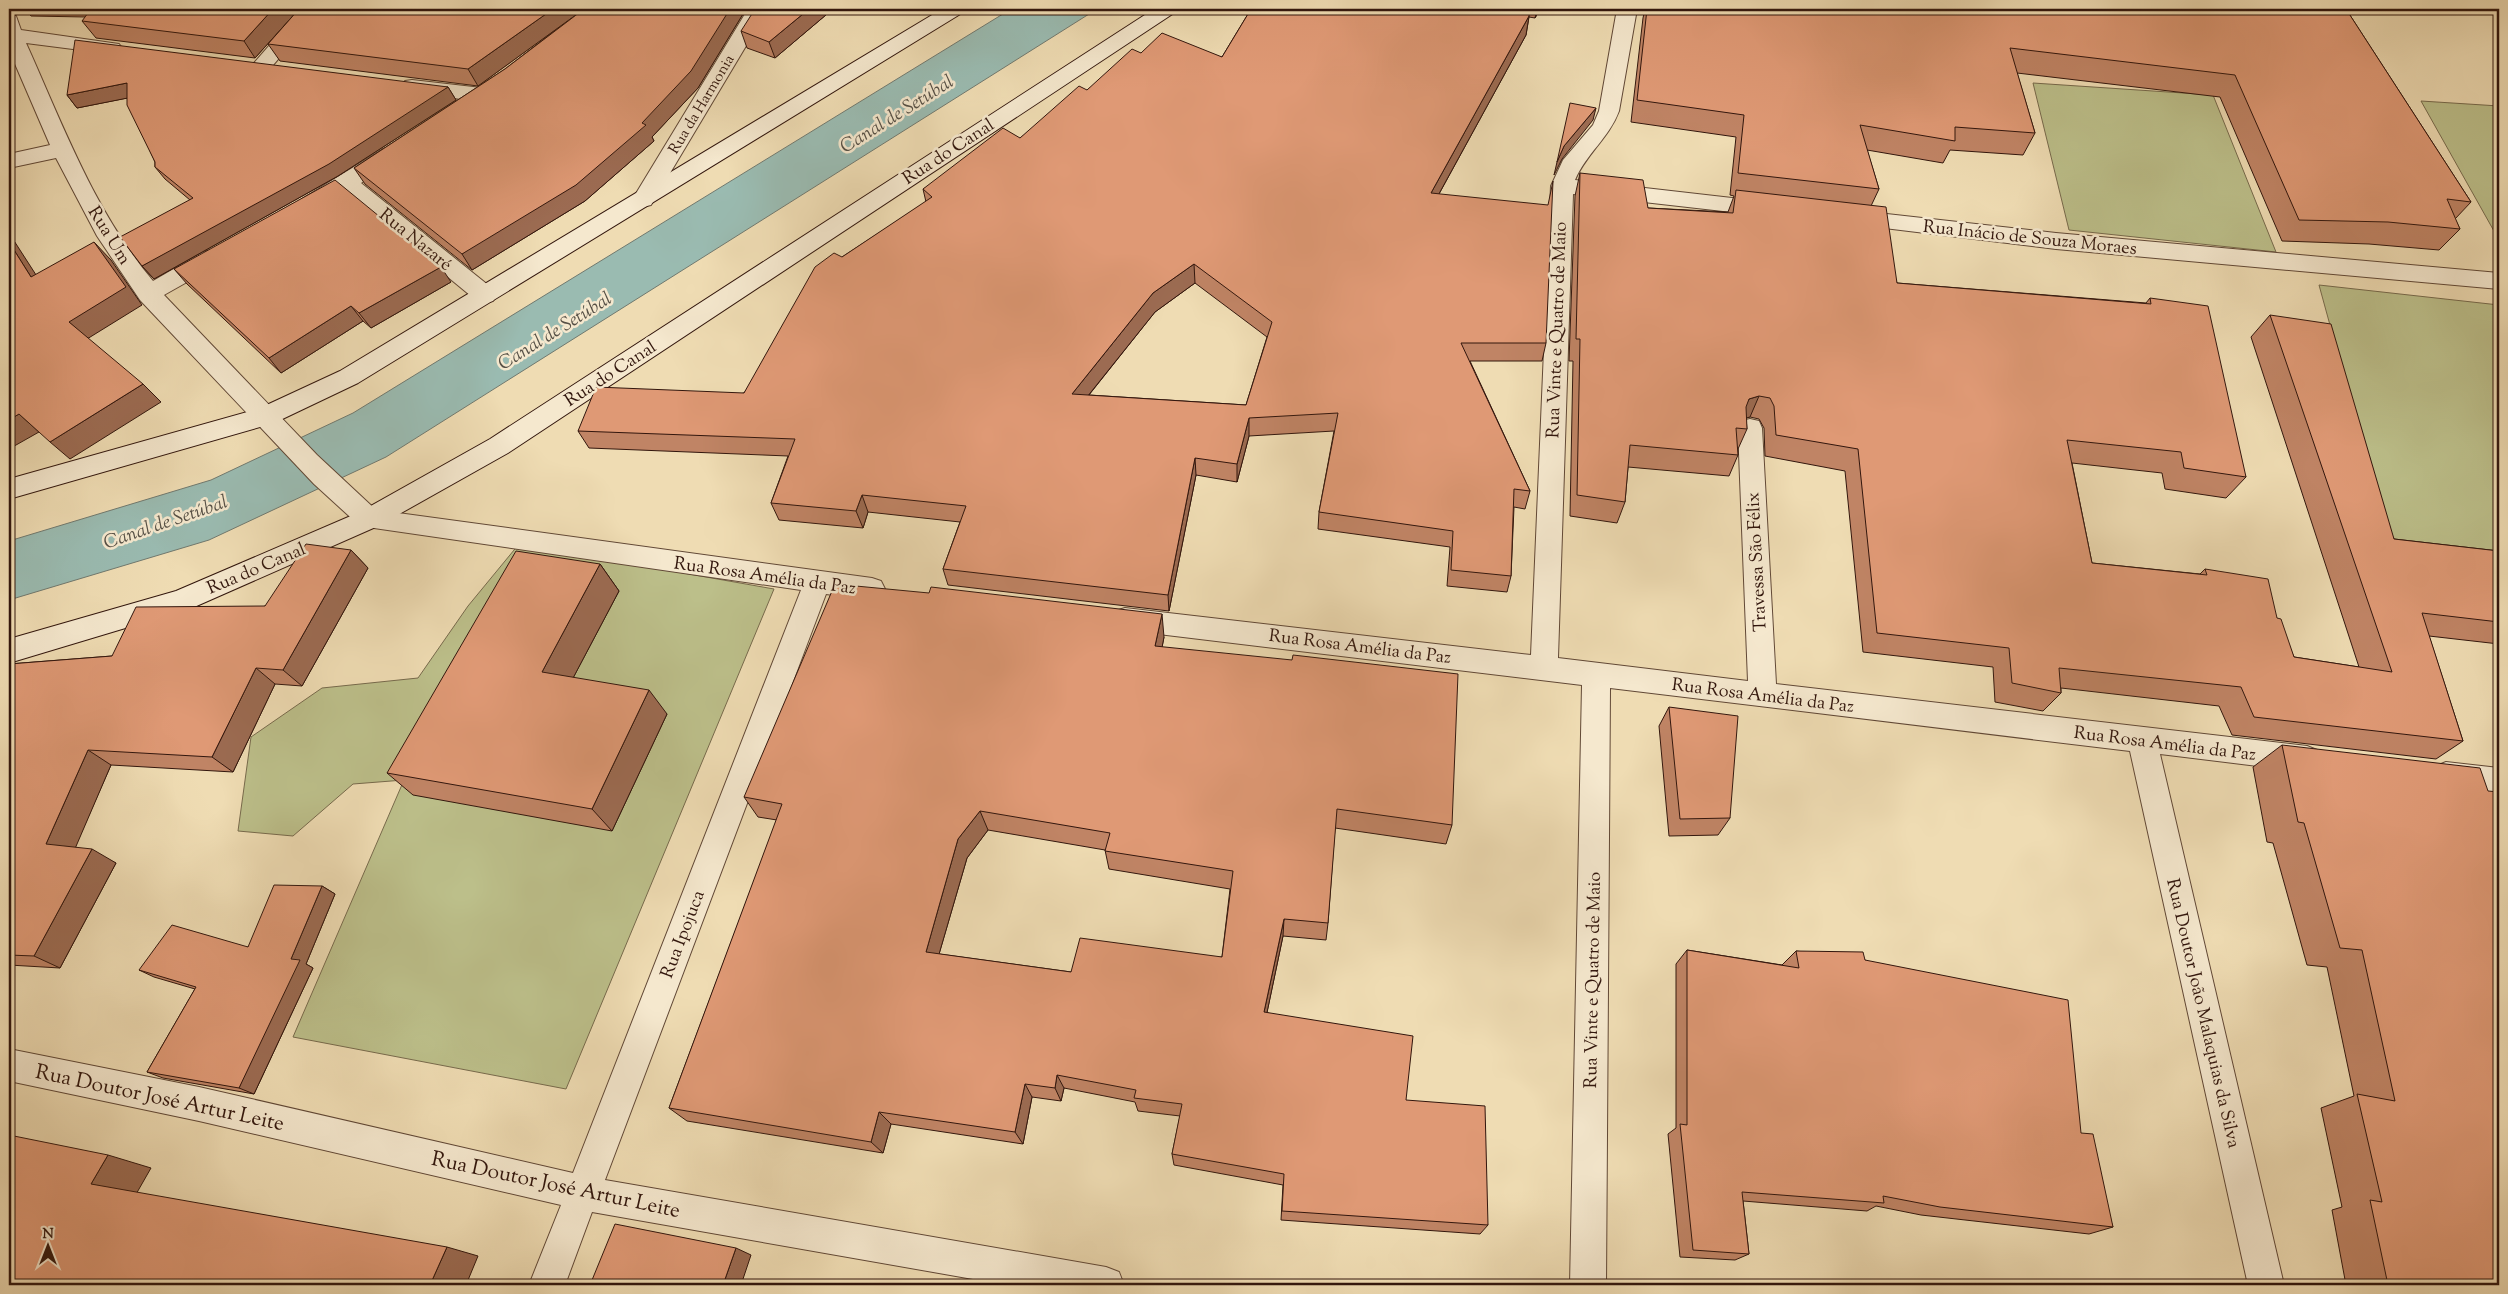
<svg xmlns="http://www.w3.org/2000/svg" width="2508" height="1294" viewBox="0 0 2508 1294" font-family="'Sorts Mill Goudy',serif">
<style>
.green{fill:#bcbf8a;stroke:#776a4c}
.water{fill:#9abbb1;stroke:#70796f}
.lines{fill:none;stroke-linecap:round;stroke-linejoin:round}
.street-casing{stroke:#614836;stroke-width:2}
.secondary-casing{stroke:#32160d;stroke-width:2}
.street{fill:#f5e8ce;fill-rule:evenodd}
.secondary{fill:#f5e8ce;fill-rule:evenodd}
.wall{fill:#c08465;stroke:#32160d;fill-rule:evenodd}
.shaded-wall{fill:#9c6b52;stroke:#32160d}
.building{fill:#df9975;stroke:#32160d;fill-rule:evenodd}
.labels{text-anchor:middle;stroke-width:5;stroke-linejoin:round;paint-order:stroke}
.far-street-label{font-size:15px;fill:#32160d;stroke:#f5e8ce}
.street-label{font-size:18px;fill:#32160d;stroke:#f5e8ce}
.water-label{font-size:19px;font-style:italic;fill:#565046;stroke:#f5e8ce}
.near-street-label{font-size:21px;fill:#32160d;stroke:#f5e8ce}
</style>
<rect width="100%" height="100%" fill="#efdcb3"/>
<filter id="stains"><feTurbulence type="fractalNoise" baseFrequency=".004" numOctaves="4"/><feColorMatrix values="0 0 0 0 .2 0 0 0 0 .09 0 0 0 0 .02 0 0 0 .5 -.17"/></filter>
<radialGradient id="worn" r=".72"><stop offset=".6" stop-color="#630" stop-opacity="0"/><stop offset="1" stop-color="#630" stop-opacity=".3"/></radialGradient>
<path class="green" d="M2033 83 2213 95 2276 252 2069 230Z
M2421 101 2499 106V240Z
M2319 285 2499 305V556L2389 540Z
M519 544 774 589 566 1089 293 1037 404 780 353 784 293 836 238 831 251 737 322 688 418 678 468 606Z"/>
<path class="water" d="M1011 9H1097L386 457 209 540 9 600V541L211 480 353 413Z"/>
<g class="lines">
<g class="street-casing">
<path id="street" d="M301 9H321L268 71 261 73 254 71 251 67 254 63Z
M748 9H768L651 205 643 207 635 205 632 200Z
M1617 9H1637L1619 111C1609 138 1586 154 1575 180L1767 202 1775 204 1778 209 1775 214 1767 216 1573 194 1558 658 1748 681 1738 428 1741 421 1750 419 1759 421 1762 428 1776 684 2307 746 2317 750 2321 759 2317 768 2307 772 2160 754 2284 1285H2248L2130 751 1610 688 1606 1285H1570L1582 685 1125 630 1115 627 1111 619 1115 611 1125 608 1531 655 1551 186 1563 160 1593 125 1599 111Z
M9 14 16 16 21 30 119 44 122 48 119 52 112 54 26 43C63 125 94 211 153 281L203 252 211 250 219 252 222 258 219 264 164 295 317 455 376 510 872 578 881 581 885 589 881 597 872 600 826 594 605 1180 1106 1267 1119 1272 1124 1285H1007L592 1212 565 1285H529L561 1205 199 1121 9 1081V1049L199 1087 573 1173 801 590 360 526 314 484 140 300 97 236 56 158 9 168V154L50 145 9 50Z
M412 80 482 88 489 90 492 95 489 100 482 102 405 91 402 86 405 81Z
M391 147 399 149 402 154 399 159 361 183 493 289 497 295 493 301 485 303 477 301 345 192C332 201 318 214 302 209L299 204 302 199 383 149Z
M1851 210 2056 233 2499 273V289L2056 249 1843 223 1840 218 1843 213Z
M2446 762 2499 768V794L2446 788 2436 784 2431 775 2436 766Z"/>
</g>
<g class="secondary-casing">
<path id="secondary" d="M942 9H965L962 13 358 383 274 423 9 499V479L258 409 340 371Z
M1154 9H1177L1174 13 508 453 378 526 192 608 9 663V639L176 591 360 512 490 439Z"/>
</g>
<use href="#street" class="street"/>
<use href="#secondary" class="secondary"/>
</g>
<path class="wall" d="M25 9H299L255 58 96 38 82 21 86 17 31 16Z
M299 9H746L698 88 652 137 654 141 585 201 472 270 365 184 354 168 505 69 575 15 478 86 280 61 268 44Z
M833 9 775 58 747 48 741 31Z
M1251 9H1540L1535 18 1529 17 1526 35 1439 194 1546 343 1542 361H1470L1530 491 1525 509 1514 507 1511 576 1507 592 1447 586 1450 547 1318 529 1319 512 1334 431 1249 436 1237 482 1196 475 1169 611 948 585 943 569 960 522 868 512 863 528 779 520 771 503 788 456 589 448 578 431 744 393 842 257 926 202 923 189 1020 138 1087 90 1141 53 1222 57ZM1195 283 1267 337 1246 405 1089 395 1155 312Z
M1645 9H2346L2471 202 2455 219 2460 229 2439 250 2369 244 2282 241 2220 97 2017 73 2035 133 2023 155 1950 150 1943 163 1867 150 1879 189 1871 206 1897 283 2146 303 2150 298 2246 477 2226 498 2165 489 2162 473 2072 463 2092 563 2200 574 2205 569 2277 618 2294 657 2359 667 2251 337 2270 315 2394 539 2499 551V644L2429 636 2463 741 2436 759 2232 735 2219 706 2061 688V693L2043 711 1995 702 1993 667 1863 652 1845 471 1765 456 1764 428 1759 419 1750 417 1746 418 1747 429 1738 449V455L1729 476 1628 467 1625 502 1617 523 1570 516 1573 361H1569L1575 196 1580 173 1648 208 1728 212 1734 196 1730 195 1736 137 1631 122 1643 18Z
M448 87 456 100 338 176 154 279 142 266 190 200 165 179 155 167V162L127 98 77 108 67 95Z
M174 269 451 282 371 328 363 321 281 373 187 284Z
M351 550 368 568 302 686 275 684 233 772 111 765 75 847 116 863 60 968 9 965V664L112 656 265 606Z
M600 564 619 591 573 678 667 714 612 831 413 795 387 773Z
M1164 637 1162 647 1452 825 1446 844 1335 828 1328 923 1326 940 1283 936 1267 1012 1406 1100 1488 1225 1480 1234 1281 1220 1283 1185 1174 1165 1172 1154 1180 1116 1138 1111 1135 1102 1064 1088 1061 1101 1032 1097 1023 1144 891 1124 883 1153 687 1121 669 1108 777 820 758 817 744 797ZM988 830 1105 850 1109 869 1230 889 1222 957 1071 972 939 954 967 858Z
M1669 707 1730 818 1718 835 1669 836 1659 726Z
M2282 745 2499 1285H2346L2332 1210 2342 1207 2321 1108 2354 1096 2327 967 2307 965 2273 843 2267 842 2253 767Z
M322 886 335 894 306 964 313 968 254 1094 163 1078 147 1072 195 989 154 977 139 970 248 947Z
M1687 950 1782 965 1796 951 1865 960 2081 1133 2113 1227 2089 1234 1921 1215 1876 1206 1867 1211 1743 1201 1749 1254 1735 1260 1680 1257 1668 1134 1676 1128V964Z"/>
<path class="shaded-wall" d="M273 9H299L255 58 244 41Z
M553 9H584L478 86 468 69Z
M730 9H746L698 88 652 137 654 141 585 201 472 270 462 254 642 123Z
M809 9H833L775 58 769 42Z
M1537 9H1540L1535 18Z
M1529 16 1526 35 1429 212 1431 193Z
M127 83 138 96 77 108 67 95Z
M448 87 456 100 338 176 154 279 142 266Z
M1596 108 1593 120 1562 159 1554 175 1557 162 1564 146Z
M9 233 49 295 31 277 9 242Z
M94 242 111 260 142 305 87 339 69 322Z
M1194 264 1195 283 1155 312 1075 412 1072 394 1153 293Z
M441 267 451 282 371 328 359 313Z
M351 306 363 321 281 373 269 358Z
M143 384 161 402 70 459 50 442Z
M1759 396 1750 417 1739 420 1749 399Z
M19 414 39 432 9 449V420Z
M1249 418V436L1237 482V464Z
M1195 458 1196 475 1169 611 1168 595Z
M862 495 868 512 863 528 856 511Z
M351 550 368 568 302 686 283 670Z
M600 564 619 591 563 697 542 672Z
M1162 614 1164 637 1158 669 1155 646Z
M256 668 275 684 233 772 212 757Z
M649 690 667 714 612 831 592 809Z
M88 750 111 765 71 858 46 844Z
M980 811 988 830 967 858 935 968 926 952 958 839Z
M92 849 116 863 60 968 34 956Z
M322 886 335 894 306 964 313 968 254 1094 239 1088 291 959Z
M1284 919 1283 936 1264 1027V1012Z
M1057 1075 1064 1088 1061 1101 1055 1088Z
M1025 1084 1032 1097 1023 1144 1015 1132Z
M879 1112 891 1124 883 1153 871 1142Z
M108 1155 151 1168 135 1196 91 1184Z
M447 1247 478 1256 466 1285H430Z
M736 1248 751 1255 741 1285H723Z"/>
<path class="building" d="M91 9H273L244 41 82 21Z
M299 9H553L468 69 268 44Z
M584 9H730L691 71 642 123 646 125 576 185 462 254 354 168 505 69Z
M755 9H809L769 42 741 31Z
M1251 9H1530L1529 16 1431 193 1548 205 1553 181 1546 343H1461L1530 491 1514 489 1511 576 1451 570 1453 531 1319 512 1338 413 1249 418 1237 464 1195 458 1168 595 943 569 966 506 862 495 856 511 771 503 795 439 578 431 596 387 744 393 815 267 834 253 842 257 932 197 923 189 1003 128 1020 138 1079 86 1087 90 1132 49 1141 53 1162 33 1222 57ZM1194 264 1272 322 1246 405 1072 394 1153 293Z
M1647 9H2346L2471 202 2447 199 2460 229 2388 222 2299 220 2235 75 2010 48 2035 133 1955 127V141L1860 125 1879 189 1738 173 1744 115 1637 100Z
M75 40 448 87 329 164 142 266 120 237 193 198 155 167V162L127 105V83L67 95Z
M1570 103 1596 108 1564 146 1557 162Z
M1580 173 1643 180 1648 208 1733 213 1736 190 1886 207 1897 283 2151 304 2150 298 2208 306 2246 477 2184 468 2181 452 2067 440 2092 563 2207 575 2205 569 2268 579 2277 618 2281 619 2294 657 2392 672 2270 315 2331 324 2394 539 2499 551V622L2422 613 2463 741 2254 717 2241 687 2059 668 2061 693 2012 683 2009 648 1877 633 1858 449 1776 435 1774 406 1770 398 1759 396 1749 399 1746 407 1747 429 1736 428 1738 455 1630 445 1625 502 1577 495 1580 339H1576Z
M335 180 441 267 359 313 351 306 269 358 174 269Z
M9 242 31 277 94 242 126 287 69 322 143 384 50 442 19 414 9 420Z
M306 544 351 550 283 670 256 668 212 757 88 750 46 844 92 849 34 956 9 955V664L112 656 136 607 265 606Z
M516 551 600 564 542 672 649 690 592 809 387 773Z
M835 584 929 593 931 587 1162 614 1155 646 1292 660 1293 655 1458 674 1452 825 1337 809 1328 923 1284 919 1264 1012 1413 1036 1406 1100 1485 1106 1488 1225 1282 1211 1284 1174 1172 1154 1182 1104 1134 1098 1136 1090 1057 1075 1055 1088 1025 1084 1015 1132 879 1112 871 1142 669 1108 782 804 744 797ZM980 811 1110 833 1105 851 1233 871 1222 957 1080 938 1071 972 926 952 958 839Z
M1669 707 1738 716 1730 818 1680 819Z
M2282 745 2480 768 2488 791 2499 792V1285H2388L2370 1200 2382 1202 2357 1094 2395 1101 2362 950 2340 948 2304 823 2298 822Z
M274 885 322 886 291 959 300 960 239 1088 147 1072 196 987 139 970 172 925 248 947Z
M1687 950 1799 968 1796 951 1863 952 1865 960 2068 1000 2081 1133 2093 1134 2113 1227 1940 1207 1883 1196 1884 1203 1742 1192 1749 1254 1693 1250 1680 1124 1687 1125Z
M9 1135 108 1155 91 1184 447 1247 430 1285H9Z
M615 1224 736 1248 723 1285H590Z"/>
<g class="labels">
<g class="far-street-label">
<text transform="translate(701 104) rotate(-59)" y="5">Rua da Harmonia</text>
</g>
<g class="street-label">
<text transform="translate(948 151) rotate(-33)" y="6">Rua do Canal</text>
<text transform="translate(110 235) rotate(58)" y="6">Rua Um</text>
<text transform="translate(2030 237) rotate(6)" y="6">Rua Inácio de Souza Moraes</text>
<text transform="translate(416 239) rotate(39)" y="6">Rua Nazaré</text>
<text transform="translate(1556 330) rotate(-88)" y="6">Rua Vinte e Quatro de Maio</text>
<text transform="translate(610 373) rotate(-33)" y="6">Rua do Canal</text>
<text transform="translate(1756 562) rotate(-93)" y="6">Travessa São Félix</text>
<text transform="translate(256 568) rotate(-23)" y="6">Rua do Canal</text>
<text transform="translate(765 575) rotate(8)" y="6">Rua Rosa Amélia da Paz</text>
<text transform="translate(1360 646) rotate(7)" y="6">Rua Rosa Amélia da Paz</text>
<text transform="translate(1763 695) rotate(7)" y="6">Rua Rosa Amélia da Paz</text>
<text transform="translate(2165 743) rotate(7)" y="6">Rua Rosa Amélia da Paz</text>
<text transform="translate(682 934) rotate(-69)" y="6">Rua Ipojuca</text>
<text transform="translate(1592 980) rotate(-89)" y="6">Rua Vinte e Quatro de Maio</text>
<text transform="translate(2204 1013) rotate(77)" y="6">Rua Doutor João Malaquias da Silva</text>
</g>
<g class="water-label">
<text transform="translate(896 113) rotate(-32)" y="7">Canal de Setúbal</text>
<text transform="translate(554 330) rotate(-32)" y="7">Canal de Setúbal</text>
<text transform="translate(165 521) rotate(-19)" y="7">Canal de Setúbal</text>
</g>
<g class="near-street-label">
<text transform="translate(160 1097) rotate(12)" y="7">Rua Doutor José Artur Leite</text>
<text transform="translate(556 1184) rotate(12)" y="7">Rua Doutor José Artur Leite</text>
</g>
</g>
<rect width="2508" height="1294" fill="none" stroke="#efdcb3" stroke-width="30"/>
<rect x="10" y="10" width="2488" height="1274" fill="none" stroke="#32160d" stroke-width="2.5"/>
<rect x="15" y="15" width="2478" height="1264" fill="none" stroke="#32160d"/>
<g transform="translate(48 1246)" stroke="#f5e8ce" stroke-width="4" paint-order="stroke">
<path d="M0-4L9 19L0 12L-9 19Z" fill="#32160d"/>
<text y="-8" font-size="14" font-weight="bold" text-anchor="middle" fill="#32160d">N</text>
</g>
<rect width="100%" height="100%" filter="url(#stains)"/>
<rect width="100%" height="100%" fill="url(#worn)"/>
</svg>
